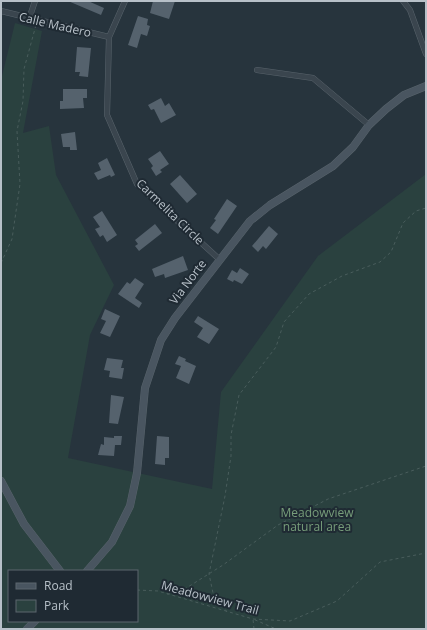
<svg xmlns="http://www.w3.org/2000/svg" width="427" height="630" viewBox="0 0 427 630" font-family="'Open Sans',sans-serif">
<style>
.green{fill:#2a413f;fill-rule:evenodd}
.building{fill:#55626d}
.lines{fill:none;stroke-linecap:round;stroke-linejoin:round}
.street-casing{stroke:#58636b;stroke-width:6}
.secondary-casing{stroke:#58636b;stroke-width:8}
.path{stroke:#495d5c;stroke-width:1;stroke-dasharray:3 3;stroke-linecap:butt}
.street{stroke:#3a454e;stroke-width:5}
.secondary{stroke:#495560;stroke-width:7}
.labels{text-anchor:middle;stroke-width:4;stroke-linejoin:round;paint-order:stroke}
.street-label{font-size:12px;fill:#b7c0c8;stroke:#1f2a33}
.park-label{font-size:12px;fill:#779d7a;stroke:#1f2a33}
</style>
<rect width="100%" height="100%" fill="#27343d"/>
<path class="green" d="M15 23 42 31 23 133 49 126 56 175 114 285 90 335 68 458 212 489 221 392 318 256 426 174V629H1V80ZM9 571H137V621H9Z"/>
<path class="building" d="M68 1H88L104 8 101 15Z
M153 1H175L169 19 150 13Z
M138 16 148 19 147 25 150 26 147 36 141 34 137 48 128 45Z
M77 47 91 48 88 77 79 76 80 72H75Z
M63 89H87V98H83L84 108 60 109V101H63Z
M161 98 165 106 169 103 176 115 161 123 154 109 151 110 148 105Z
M75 132 77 150H70V147H63L61 134Z
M160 151 169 164 160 170 162 172 156 176 151 168 153 166 148 159Z
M107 158 115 175 111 177 110 175 98 180 94 173 101 170 98 163Z
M180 175 197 194 187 203 170 184Z
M227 199 237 206 218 234 210 228 216 220 214 219Z
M102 211 117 235 107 242 103 235 100 237 95 229 100 227 93 217Z
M155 224 162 233 139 251 135 246 138 244 135 240Z
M269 226 278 234 266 249 263 246 258 252 252 246Z
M183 256 188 270 165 278 164 274 155 277 152 269Z
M240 268 249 274 242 284 234 280 233 282 227 279 232 270 237 273Z
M135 278 144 284 135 298 142 303 139 308 118 294 127 282 130 284Z
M105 309 120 316 110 337 100 333 106 321 101 319Z
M198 316 219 329 209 344 197 337 203 328 194 322Z
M179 356 186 359 185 361 196 366 189 384 176 378 181 366 175 364Z
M107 358 123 360 121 368H124L122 379 109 377 110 371 104 370Z
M111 395 124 397 118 424 109 423Z
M114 436H122L121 445H115L114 456 98 455 101 444 104 445V437L114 438Z
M157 436 169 437V458H165V465L155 464Z"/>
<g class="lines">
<g class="street-casing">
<path id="street" d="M125 1 109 37 107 115 137 184 219 259
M403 1 410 10 426 54
M1 11 109 37
M29 19 35 1
M257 70 313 78 369 125"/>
</g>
<g class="secondary-casing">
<path id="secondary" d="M1 481 24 524 60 571
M87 571 112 542 130 506 137 473 145 388 161 340 175 318 250 221 270 205 333 166 353 147 369 125 386 109 404 95 426 86
M27 629 35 621"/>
</g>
<path class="path" d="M1 263 12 239 20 184 17 131 23 101 24 69 36 25
M137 590 158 591 253 619 290 621 337 601 380 562 426 553
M167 594 180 592 223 565 278 525 328 499 426 466
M227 612 213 593 209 574 225 496 231 456V435L239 395 276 347 284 322 309 294 342 276 380 262 391 252 403 223 416 211 426 208
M254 629 253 619 276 629"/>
<use href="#street" class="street"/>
<use href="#secondary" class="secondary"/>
</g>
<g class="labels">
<g class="street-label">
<text transform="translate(55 25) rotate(13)" y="4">Calle Madero</text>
<text transform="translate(170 212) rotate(44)" y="4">Carmelita Circle</text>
<text transform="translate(188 282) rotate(-53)" y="4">Via Norte</text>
<text transform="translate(210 598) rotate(15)" y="4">Meadowview Trail</text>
</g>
<g class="park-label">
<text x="317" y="517">Meadowview<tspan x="317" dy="14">natural area</tspan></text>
</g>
</g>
<rect width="427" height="630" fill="none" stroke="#b7c0c8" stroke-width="4"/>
<rect x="8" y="570" width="130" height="52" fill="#1f2a33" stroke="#5c666f"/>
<rect x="16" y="583" width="20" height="6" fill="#495560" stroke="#5c666f"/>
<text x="44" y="590" font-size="12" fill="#b7c0c8">Road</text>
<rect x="16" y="600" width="20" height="12" fill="#2a413f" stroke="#5c666f"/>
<text x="44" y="610" font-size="12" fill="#b7c0c8">Park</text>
</svg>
